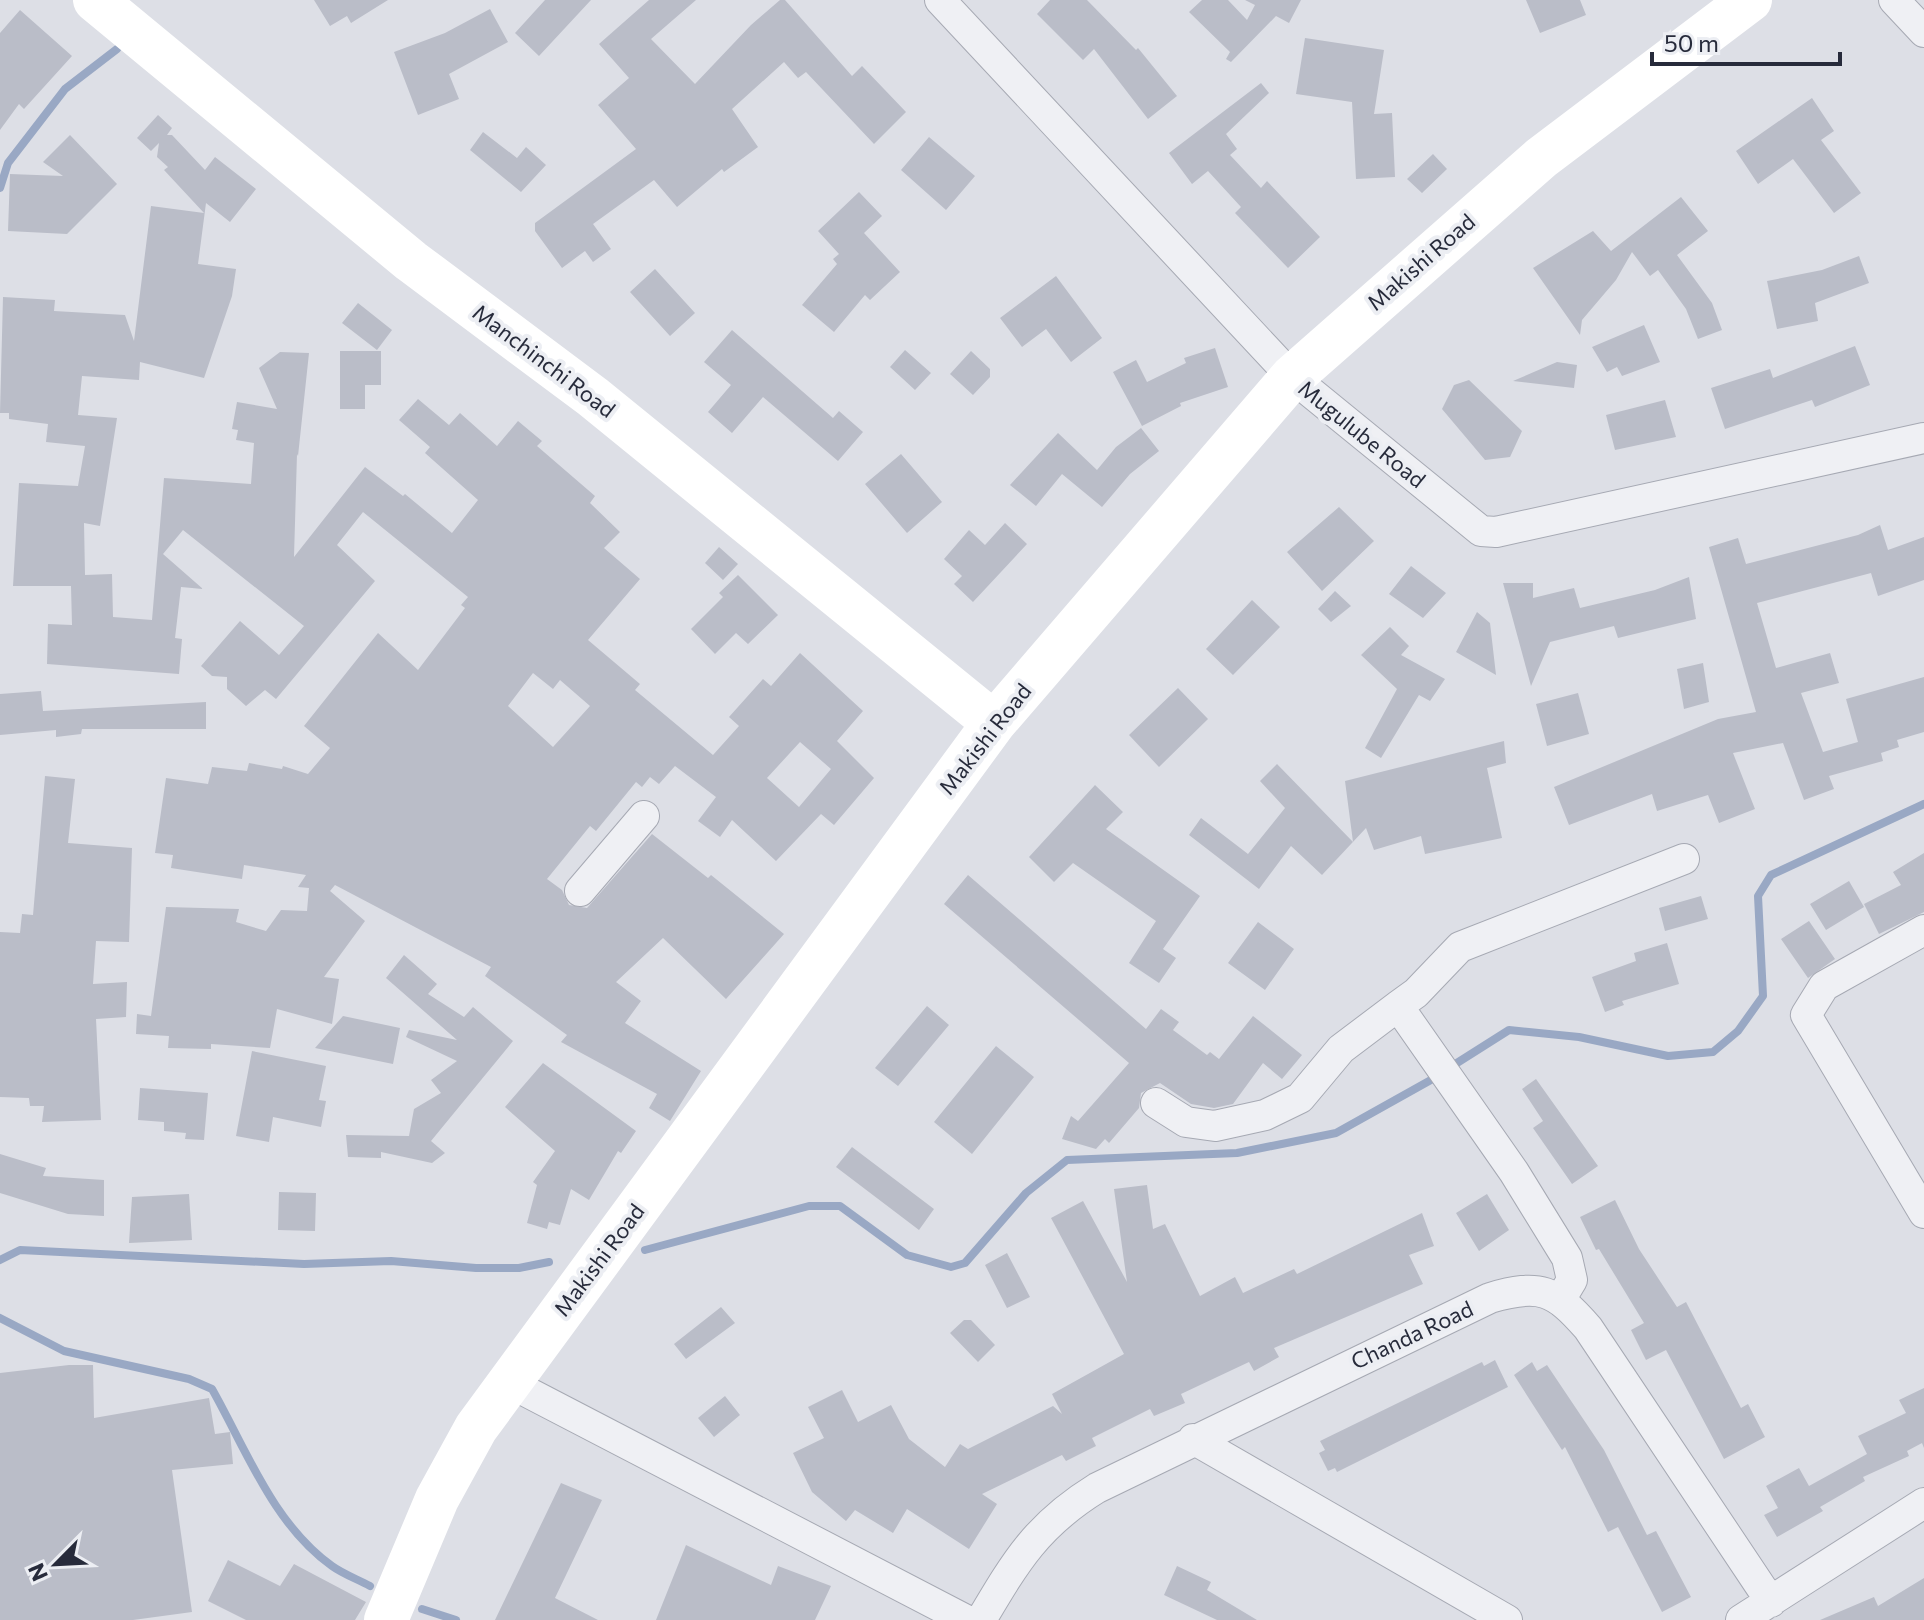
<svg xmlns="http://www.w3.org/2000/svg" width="1924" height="1620" viewBox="0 0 1924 1620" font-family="Commissioner,sans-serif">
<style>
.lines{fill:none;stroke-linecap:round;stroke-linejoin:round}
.stream{stroke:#99a8c4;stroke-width:8}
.building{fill:#babdc8;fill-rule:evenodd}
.minor-casing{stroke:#a6a9b3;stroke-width:32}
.minor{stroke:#eff0f4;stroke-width:30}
.secondary{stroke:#fff;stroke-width:44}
.labels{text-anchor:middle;stroke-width:8;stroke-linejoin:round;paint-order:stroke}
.street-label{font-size:22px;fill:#272b3b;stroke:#eceef3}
</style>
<rect width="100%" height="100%" fill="#dddfe6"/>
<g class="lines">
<path class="stream" d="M0 188 8 163 65 89 117 49
M1449 1068 1509 1030 1579 1037 1668 1056 1713 1052 1738 1031 1763 996 1758 896 1771 875 1924 804
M645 1250 809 1206H840L907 1255 951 1267 965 1263 1026 1193 1067 1160 1237 1153 1336 1133 1438 1076
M0 1260 20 1250 304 1264 391 1261 476 1268H519L549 1262
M0 1318 64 1351 189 1379 212 1389C246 1449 273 1524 332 1566 343 1574 357 1579 370 1586
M422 1609 456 1620"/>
</g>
<path class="building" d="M314 0H388L351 23 347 16 330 26Z
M545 0H591L539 56 515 33Z
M649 0H696L651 39 695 84 751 25 780 0H785L852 76 862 66 906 112 874 144 806 72 798 78 784 62 732 109 758 147 724 172 722 169 677 207 654 180 593 224 611 249 593 262 585 251 562 268 535 231V223L636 149 598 105 629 78 599 44Z
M1050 0H1087L1136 50 1138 48 1177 96 1148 119 1094 49 1083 60 1037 14Z
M1202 0H1228L1247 20 1255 5 1245 0H1301L1289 23 1276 16 1231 62 1226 59 1230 52 1189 12Z
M1526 0H1580L1586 15 1540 33Z
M490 9 508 42 449 74 459 99 418 115 394 52 445 33Z
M20 10 72 56 24 109 19 104 0 130V33Z
M1305 38 1384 50 1374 114 1392 113 1395 177 1356 179 1352 102 1296 94Z
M1261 83 1269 93 1226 134 1237 149 1230 155 1261 188 1267 181 1320 237 1288 268 1235 213 1241 207 1208 171 1192 184 1169 153Z
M1812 98 1834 131 1821 140 1861 193 1834 213 1793 159 1758 184 1736 151Z
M158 115 172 128 167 135H172L205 170 215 157 256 189 230 222 206 203 198 264 236 269 232 296 204 378 140 362 139 380 82 376 78 415 117 418 100 526 84 523 85 575 112 574 113 617 152 620 164 478 251 484 254 443 236 440 238 430 232 429 237 402 277 409 259 368 280 352 309 353 298 456 297 454 294 557 365 467 403 496 405 494 452 533 478 500 425 453 430 447 399 420 418 399 449 425 460 413 497 446 518 421 542 441 537 446 595 496 590 503 620 532 604 548 640 579 588 640 640 684 635 690 713 755 739 726 729 717 763 679 771 686 800 653 863 711 837 741 874 778 834 825 821 814 776 861 732 820 720 837 698 821 716 797 675 766 659 784 650 777 642 787 636 782 596 831 590 826 547 879 562 890 569 905 587 908 652 834 708 878 711 875 784 934 726 999 663 938 616 982 641 1001 625 1023 701 1071 670 1121 649 1108 657 1094 561 1042 567 1035 485 976 491 967 335 885 330 891 365 921 324 977 339 979 332 1024 277 1009 270 1048 211 1044V1049L168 1048 169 1036 136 1034 137 1014 151 1016 166 907 239 909 236 922 266 931 281 910 307 911 309 888 298 887 306 875 244 865 242 879 171 868 173 855 155 853 166 778 208 784 212 767 247 771 249 763 282 769 283 766 308 774 330 748 304 726 378 633 418 670 465 608 461 605 468 597 363 512 337 545 375 581 276 699 265 690 246 706 227 689V677L212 676 201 666 240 621 279 655 304 626 183 530 163 554 203 589 181 587 175 638 182 639 179 674 47 664 48 624 72 625 71 586H13L19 483 78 486 85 446 46 442 48 424 9 419V413H0L3 297 55 300 54 311 125 315 134 341 151 206 204 213 164 170 168 167 157 157 159 143 151 151 137 138ZM533 673 553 689 560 680 590 706 553 747 508 706ZM800 742 831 769 799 807 767 778Z
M483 132 517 158 526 147 546 165 521 192 470 150Z
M70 135 117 184 67 234 8 231 10 174 63 176 43 162Z
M929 137 975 176 946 210 901 170Z
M1433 154 1447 169 1422 193 1407 179Z
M859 192 882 216 864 233 900 272 870 300 865 295 834 332 802 305 837 264 833 259 839 254 818 231Z
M1681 197 1708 231 1677 255 1712 303 1722 330 1698 339 1686 309 1658 270 1650 276 1632 252 1616 280 1582 320 1580 335 1533 268 1593 231 1611 251Z
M1859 256 1869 283 1815 303 1818 321 1777 329 1767 281 1822 270Z
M655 269 695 313 670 336 630 292Z
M1056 276 1102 338 1071 362 1046 329 1022 347 1000 318Z
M358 303 392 330 377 350 342 323Z
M1644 325 1660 362 1622 376 1617 367 1607 372 1592 347Z
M732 330 833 418 839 411 863 432 838 461 763 397 732 433 708 412 731 385 704 362Z
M1855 346 1870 385 1815 407 1812 400 1725 429 1711 388 1770 369 1773 378Z
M1215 348 1228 387 1180 403 1181 406 1142 426 1113 372 1136 360 1147 382 1186 363 1184 358Z
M905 350 931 373 915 390 890 367Z
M340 351H381V385H365V409H340Z
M971 351 990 369V377L973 395 950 374Z
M1557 362 1577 365 1574 388 1513 381Z
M1469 380 1522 431 1510 457 1485 460 1442 409 1454 385Z
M1665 400 1676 437 1615 450 1606 415Z
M1141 428 1159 451 1130 474 1102 507 1062 474 1036 506 1010 485 1058 433 1097 470 1116 447Z
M901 454 942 502 907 533 865 484Z
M1339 507 1374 541 1322 591 1287 552Z
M1005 523 1027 544 973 602 954 584 962 576 944 559 969 530 985 545Z
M1880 525 1888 550 1924 537V580L1878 596 1871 573 1757 603 1776 668 1830 653 1839 683 1801 693 1823 752 1858 742 1846 699 1924 677V732L1897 740 1899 747 1881 753 1883 761 1829 776 1834 789 1804 800 1783 743 1733 753 1755 809 1719 823 1708 795 1657 811 1652 794 1569 825 1554 787 1718 719 1756 712 1709 547 1738 538 1746 564 1858 535Z
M719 547 738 564 723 580 705 563Z
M1411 566 1446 593 1423 618 1389 594Z
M738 575 778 615 748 644 736 633 715 654 691 629 723 597 719 593Z
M1689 577 1696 619 1618 638 1614 626 1550 642 1531 686 1503 583H1533V598L1574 588 1580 608 1655 590Z
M1335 591 1351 606 1331 622 1318 609Z
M1252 600 1280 627 1233 675 1206 649Z
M1477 612 1490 623 1496 675 1456 652Z
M1390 627 1409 646 1401 655 1445 679 1430 701 1419 695 1381 758 1365 748 1397 689 1361 655Z
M1703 663 1709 702 1684 709 1677 669Z
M1178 688 1208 719 1159 767 1129 735Z
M41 691 43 711 206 702V729H82L81 734 56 737V730L0 735V694Z
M1578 693 1589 734 1547 746 1536 704Z
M1504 741 1506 763 1487 768 1502 838 1425 854 1421 836 1374 850 1366 828 1322 875 1291 846 1259 889 1189 835 1201 818 1248 854 1285 808 1260 781 1277 764 1353 842 1345 781Z
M45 776 75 779 68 843 132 848 129 942 96 941 93 984 127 982 126 1017 96 1019 101 1120 42 1122 44 1106H30L29 1098 0 1097V932L20 933 22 914 33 915Z
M1095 785 1123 812 1106 829 1200 896 1163 949 1176 958 1159 983 1129 963 1156 921 1073 863 1054 882 1029 857Z
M1924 853V912L1879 934 1864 904 1901 885 1893 872Z
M968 875 1146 1029 1161 1009 1179 1022 1173 1030 1207 1055 1210 1052 1219 1059 1253 1016 1302 1055 1282 1079 1263 1063 1233 1104 1214 1108 1191 1104 1160 1083 1141 1093 1139 1108 1109 1143 1105 1139 1096 1149 1062 1139 1071 1116 1078 1121 1129 1063 944 904Z
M1849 881 1864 907 1826 930 1810 904Z
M1701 896 1708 919 1665 931 1659 908Z
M1809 921 1835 959 1808 978 1781 939Z
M1258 922 1294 949 1265 990 1228 963Z
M1667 943 1679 984 1622 1001 1624 1005 1605 1012 1592 977 1636 961 1634 953Z
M404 955 437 984 428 994 464 1017 473 1007 513 1041 431 1141 445 1153 432 1163 381 1152V1158L348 1157 346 1135 409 1136 414 1109 441 1093 431 1080 457 1061 406 1037 409 1030 457 1040 386 978Z
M927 1006 949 1025 898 1086 875 1068Z
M343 1016 400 1028 393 1064 315 1048Z
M996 1046 1034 1077 972 1154 934 1122Z
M252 1051 326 1066 319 1100 326 1101 321 1127 273 1117 269 1142 236 1136Z
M543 1063 636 1131 621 1153 618 1151 589 1200 571 1189 560 1225 549 1222 547 1229 527 1223 537 1185 533 1182 555 1151 505 1107Z
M1536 1079 1598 1166 1572 1184 1533 1128 1543 1121 1522 1089Z
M140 1088 208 1093 204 1140 185 1139 186 1133 164 1131V1122L138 1120Z
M852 1147 934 1209 919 1230 836 1167Z
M0 1154 46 1168 43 1176 104 1180V1216L68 1214 0 1193Z
M1147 1185 1153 1229 1165 1224 1200 1296 1235 1277 1243 1293 1294 1269 1297 1274 1422 1213 1434 1246 1409 1255 1423 1284 1274 1348 1279 1357 1254 1371 1249 1362 1181 1394 1185 1403 1154 1416 1150 1409 1092 1438 1096 1446 1066 1461 1062 1455 982 1494 997 1504 969 1549 907 1509 893 1533 855 1510 846 1521 812 1492 793 1453 824 1438 808 1407 842 1390 858 1422 891 1405 909 1439 945 1467 960 1444 968 1449 1053 1406 1062 1414 1052 1394 1124 1354 1051 1218 1083 1201 1127 1282 1114 1189Z
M279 1192 316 1193 315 1231 278 1230Z
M189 1194 192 1240 129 1243 132 1197Z
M1487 1194 1509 1230 1479 1251 1456 1213Z
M1615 1200 1639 1249 1677 1307 1686 1302 1741 1408 1748 1404 1765 1437 1724 1459 1666 1350 1646 1360 1631 1330 1644 1323 1599 1249 1596 1250 1580 1217Z
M1007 1253 1030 1297 1007 1308 985 1265Z
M721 1307 735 1323 686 1359 674 1344Z
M964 1320H971L995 1345 978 1362 950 1333Z
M1495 1360 1508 1387 1337 1472 1335 1468 1328 1471 1319 1453 1325 1450 1320 1441 1482 1362 1484 1366Z
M1532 1362 1537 1371 1547 1365 1604 1450 1647 1535 1656 1531 1691 1597 1662 1612 1618 1527 1608 1532 1565 1447 1562 1450 1514 1375Z
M69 1365H93L94 1418 209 1398 215 1434 230 1432 233 1464 172 1470 192 1612 133 1620H0V1373Z
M1924 1388V1448L1922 1443 1907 1451 1909 1456 1863 1477 1865 1481 1820 1507 1823 1511 1777 1537 1764 1515 1778 1508 1766 1486 1799 1468 1809 1486 1867 1454 1858 1436 1906 1413 1899 1400Z
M725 1396 740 1415 714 1437 698 1418Z
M561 1483 602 1500 555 1598 598 1620H495Z
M686 1545 771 1585 778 1566 831 1586 815 1620H656Z
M228 1560 280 1586 294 1564 366 1602 355 1620H246L208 1601Z
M1177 1566 1211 1582 1207 1590 1257 1620H1217L1164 1595Z
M1924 1578V1620H1820L1874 1597 1878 1606Z"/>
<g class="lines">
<g class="minor-casing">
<path id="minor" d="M940 0 1292 377 1481 531 1496 532 1924 438
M1894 0 1924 32
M580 891 644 816
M1924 930 1824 986 1806 1015 1924 1213
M1156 1103 1186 1122 1215 1126 1265 1115 1300 1098 1341 1049 1398 1006
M1560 1300 1572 1280 1567 1258 1514 1172 1398 1006 1416 993 1460 947 1684 859
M508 1382 966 1620
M1193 1439 1507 1620
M981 1620C1016 1561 1037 1525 1097 1488L1490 1298C1540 1283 1555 1290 1588 1328L1771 1602
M1741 1620 1924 1503"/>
</g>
<use href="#minor" class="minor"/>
<path class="secondary" d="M95 0 411 261 593 397 994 723
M386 1620 437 1499 476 1428 994 723 1292 377 1541 158 1750 0"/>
</g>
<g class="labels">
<g class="street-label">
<text transform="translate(1421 262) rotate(-41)" y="8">Makishi Road</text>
<text transform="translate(544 361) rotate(37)" y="8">Manchinchi Road</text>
<text transform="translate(1362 434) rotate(39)" y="8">Mugulube Road</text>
<text transform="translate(985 739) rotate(-52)" y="8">Makishi Road</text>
<text transform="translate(599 1260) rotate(-53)" y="8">Makishi Road</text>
<text transform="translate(1412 1335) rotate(-25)" y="8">Chanda Road</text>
</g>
</g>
<g transform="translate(56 1564) rotate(246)" stroke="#eceef3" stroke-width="6" paint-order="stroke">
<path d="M0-6L14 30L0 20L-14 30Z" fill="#272b3b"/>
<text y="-12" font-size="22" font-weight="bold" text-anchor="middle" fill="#272b3b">N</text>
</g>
<path d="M1652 52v12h188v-12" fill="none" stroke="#272b3b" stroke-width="4"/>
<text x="1664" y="52" font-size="24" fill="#272b3b" stroke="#eceef3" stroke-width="6" paint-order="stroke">50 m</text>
</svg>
